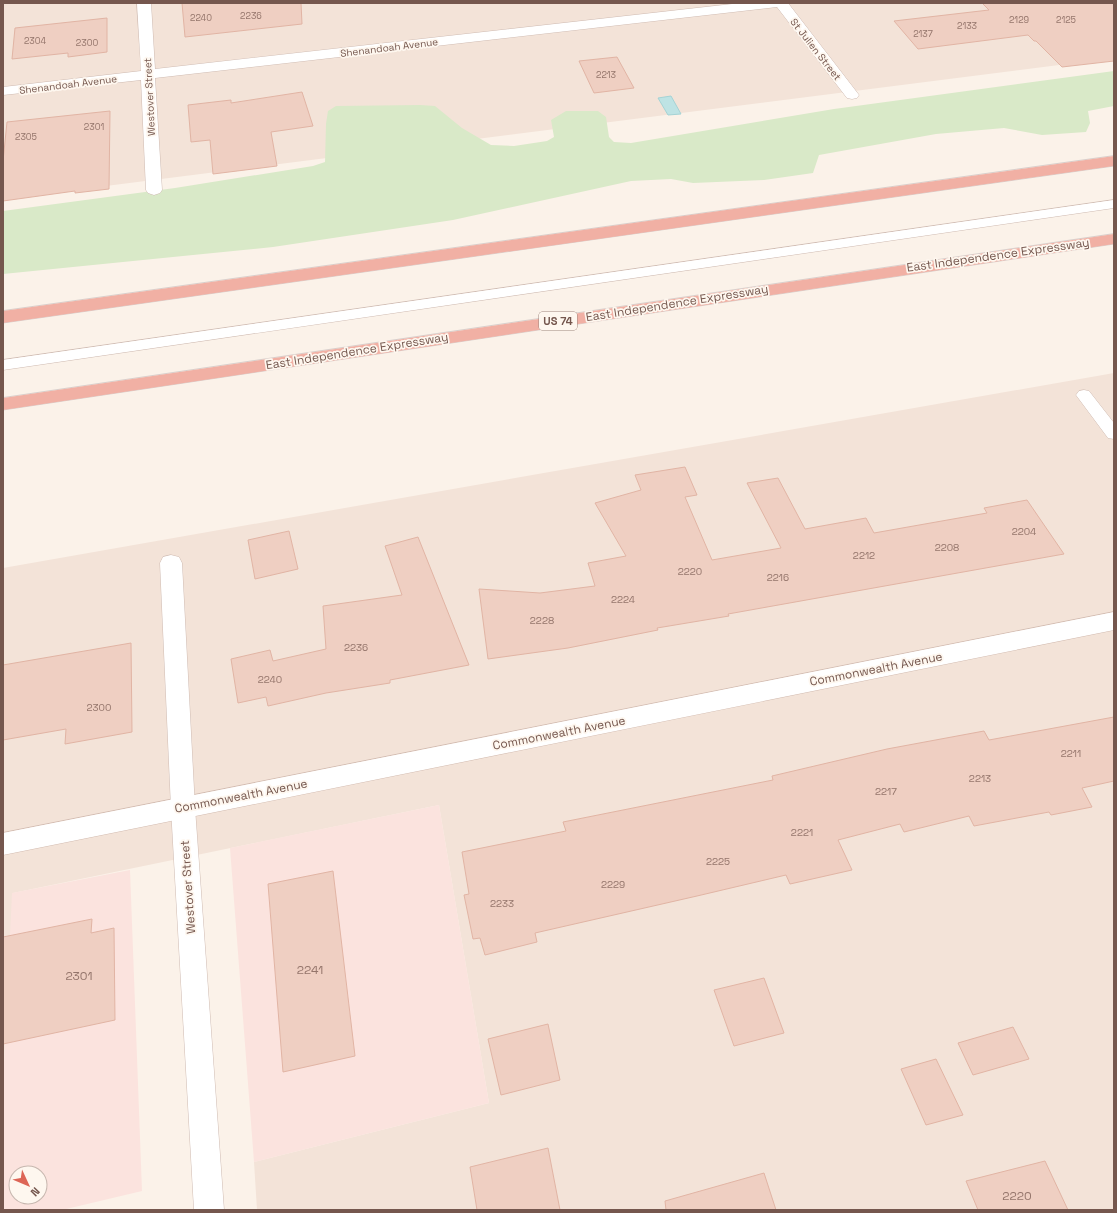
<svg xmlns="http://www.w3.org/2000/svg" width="1117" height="1213" viewBox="0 0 1117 1213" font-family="'Space Grotesk',sans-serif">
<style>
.residential{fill:#f3e3d8}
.commercial{fill:#fbe3de;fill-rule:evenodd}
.green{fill:#d9e9c8}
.water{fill:#bee3e4;stroke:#a5d3d5}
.building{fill:#efcfc2;stroke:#e1b4a4}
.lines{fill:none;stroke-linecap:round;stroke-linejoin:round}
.lane-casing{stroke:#cfbbb2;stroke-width:1}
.street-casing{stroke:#cfbbb2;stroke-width:1}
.secondary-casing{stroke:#d2bbb0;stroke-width:1}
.highway-casing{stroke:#d8d0cd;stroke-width:1}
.lane{fill:#fff;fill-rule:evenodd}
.street{fill:#fff;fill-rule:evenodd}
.secondary{fill:#fff;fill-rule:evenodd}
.highway{fill:#f1b0a4;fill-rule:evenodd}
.labels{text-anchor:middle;stroke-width:3.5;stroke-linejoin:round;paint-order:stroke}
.far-number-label{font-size:9px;fill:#94756b}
.far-street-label{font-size:10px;fill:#75574e;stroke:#fef7ef}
.number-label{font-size:10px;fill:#94756b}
.shield{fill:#fef7ef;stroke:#9e877e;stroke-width:1}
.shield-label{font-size:11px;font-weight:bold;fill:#75574e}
.street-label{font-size:12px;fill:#75574e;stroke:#fef7ef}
.near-number-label{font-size:12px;fill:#94756b}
</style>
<rect width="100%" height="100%" fill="#fbf2e9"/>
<path class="residential" d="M3 3H1114V58L3 199Z
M1114 373V1210H257L254 1162 489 1103 439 805 13 893 3 1084V568Z"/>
<path class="commercial" d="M439 805 489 1103 254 1162 230 848Z
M130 870 142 1191 62 1210H3V1084L12 893ZM16 1173H40V1197H16Z"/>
<path class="green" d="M1114 71V106L1088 111 1090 123 1086 132 1042 135 1004 128 936 134 819 155 813 173 764 180 693 183 671 179 631 181 453 220 273 247 3 274V211L175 188 313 166 325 162 326 124 328 111 336 106 420 105 435 106 462 128 491 145 514 146 547 141 554 137 551 120 566 111H598L606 117 609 137 614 142 631 143 834 109Z"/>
<path class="water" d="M671 96 681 114 668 115 658 98Z"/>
<path class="building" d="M182 3H301L302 24 185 37Z
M982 3H1114V61L1062 67 1036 41H1034L1028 35 918 49 894 21 989 10Z
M107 18V52L68 57V53L12 59 15 28Z
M617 57 634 88 594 93 579 61Z
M302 92 313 126 271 132 277 166 213 174 210 140 191 142 188 105 231 100V103Z
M110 111 109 189 75 193V191L3 201V161L7 122Z
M685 467 697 495 685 497 712 560 781 548 747 483 778 478 805 529 866 518 874 533 987 513 984 508 1027 500 1064 554 728 614 729 616 657 628 658 630 568 648 488 659 479 589 540 593 595 586 588 563 626 556 595 503 641 490 635 475Z
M289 531 298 569 255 579 248 540Z
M418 537 469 665 390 680V683L326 693 268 706 266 697 238 703 231 659 270 650 273 661 326 649 323 606 402 595 385 546Z
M131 643 132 732 65 744 66 729 3 740V665Z
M1114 717V781L1082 788 1092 807 1051 815 1049 812 974 826 969 816 904 832 900 824 838 840 852 870 790 884 786 875 697 896 535 933 537 942 485 955 480 938 473 939 464 895 469 894 462 852 566 831 563 822 773 780 772 776 887 749 984 731 989 740Z
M333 871 355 1056 283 1072 268 884Z
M92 919 91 933 114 928 115 1020 3 1044V937Z
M764 978 784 1033 734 1046 714 990Z
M548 1024 560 1080 501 1095 488 1039Z
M1013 1027 1029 1059 973 1075 958 1043Z
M936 1059 963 1115 926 1125 901 1069Z
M548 1148 560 1210H477L470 1167Z
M1045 1161 1068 1210H978L966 1181Z
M764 1173 776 1210H666L665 1201Z"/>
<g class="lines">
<g class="lane-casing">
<path id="lane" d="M1114 200V208L3 370V360Z
M1084 390 1089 391 1114 423V439L1108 438 1076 395 1079 391Z"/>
</g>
<g class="street-casing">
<path id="street" d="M137 3H151L155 69 741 3H788L859 95 857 98 852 99 847 98 777 7 155 78 162 190 160 193 154 195 148 193 146 190 141 80 3 95V87L141 71Z
M171 555 179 557 182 563 195 808 224 1210H194L171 808 160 563 163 557Z"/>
</g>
<g class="secondary-casing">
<path id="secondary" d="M1114 612V630L3 855V833Z"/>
</g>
<g class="highway-casing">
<path id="highway" d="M1114 156V166L3 323V311Z
M1114 234V244L3 410V398Z"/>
</g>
<use href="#lane" class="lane"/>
<use href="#street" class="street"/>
<use href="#secondary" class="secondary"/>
<use href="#highway" class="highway"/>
</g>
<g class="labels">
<g class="far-number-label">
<text x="251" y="19">2236</text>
<text x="201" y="21">2240</text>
<text x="1019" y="23">2129</text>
<text x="1066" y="23">2125</text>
<text x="967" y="29">2133</text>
<text x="923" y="37">2137</text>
<text x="35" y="44">2304</text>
<text x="87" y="46">2300</text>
<text x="606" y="78">2213</text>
<text x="94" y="130">2301</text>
<text x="26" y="140">2305</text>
</g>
<g class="far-street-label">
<text transform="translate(389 47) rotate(-7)" y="4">Shenandoah Avenue</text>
<text transform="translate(816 49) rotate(52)" y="4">St Julien Street</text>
<text transform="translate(68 84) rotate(-7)" y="4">Shenandoah Avenue</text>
<text transform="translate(149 97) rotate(-93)" y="4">Westover Street</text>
</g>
<g class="number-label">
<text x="1024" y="535">2204</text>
<text x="947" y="551">2208</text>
<text x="864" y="559">2212</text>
<text x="690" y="575">2220</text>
<text x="778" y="581">2216</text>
<text x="623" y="603">2224</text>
<text x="542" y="624">2228</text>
<text x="356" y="651">2236</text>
<text x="270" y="683">2240</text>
<text x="99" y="711">2300</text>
<text x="1071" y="757">2211</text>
<text x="980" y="782">2213</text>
<text x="886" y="795">2217</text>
<text x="802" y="836">2221</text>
<text x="718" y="865">2225</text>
<text x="613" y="888">2229</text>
<text x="502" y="907">2233</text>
</g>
<rect class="shield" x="539" y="312" width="38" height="18" rx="3"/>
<g class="shield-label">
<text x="558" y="325">US 74</text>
</g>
<g class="street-label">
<text transform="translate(998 255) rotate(-8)" y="4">East Independence Expressway</text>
<text transform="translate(677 303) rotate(-9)" y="4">East Independence Expressway</text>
<text transform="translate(357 351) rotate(-9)" y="4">East Independence Expressway</text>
<text transform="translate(876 669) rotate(-11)" y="4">Commonwealth Avenue</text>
<text transform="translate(559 733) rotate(-11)" y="4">Commonwealth Avenue</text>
<text transform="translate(241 796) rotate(-11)" y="4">Commonwealth Avenue</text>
<text transform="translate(188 887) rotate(-94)" y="4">Westover Street</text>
</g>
<g class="near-number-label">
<text x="310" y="974">2241</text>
<text x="79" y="980">2301</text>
<text x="1017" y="1200">2220</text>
</g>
</g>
<rect width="1117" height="1213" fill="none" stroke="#75574e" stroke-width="8"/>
<g transform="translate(28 1185) rotate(134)"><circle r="19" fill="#fef7ef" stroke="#c7b7af"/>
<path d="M0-3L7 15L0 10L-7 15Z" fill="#dd6556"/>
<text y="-6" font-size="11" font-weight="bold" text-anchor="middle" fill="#75574e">N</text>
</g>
</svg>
